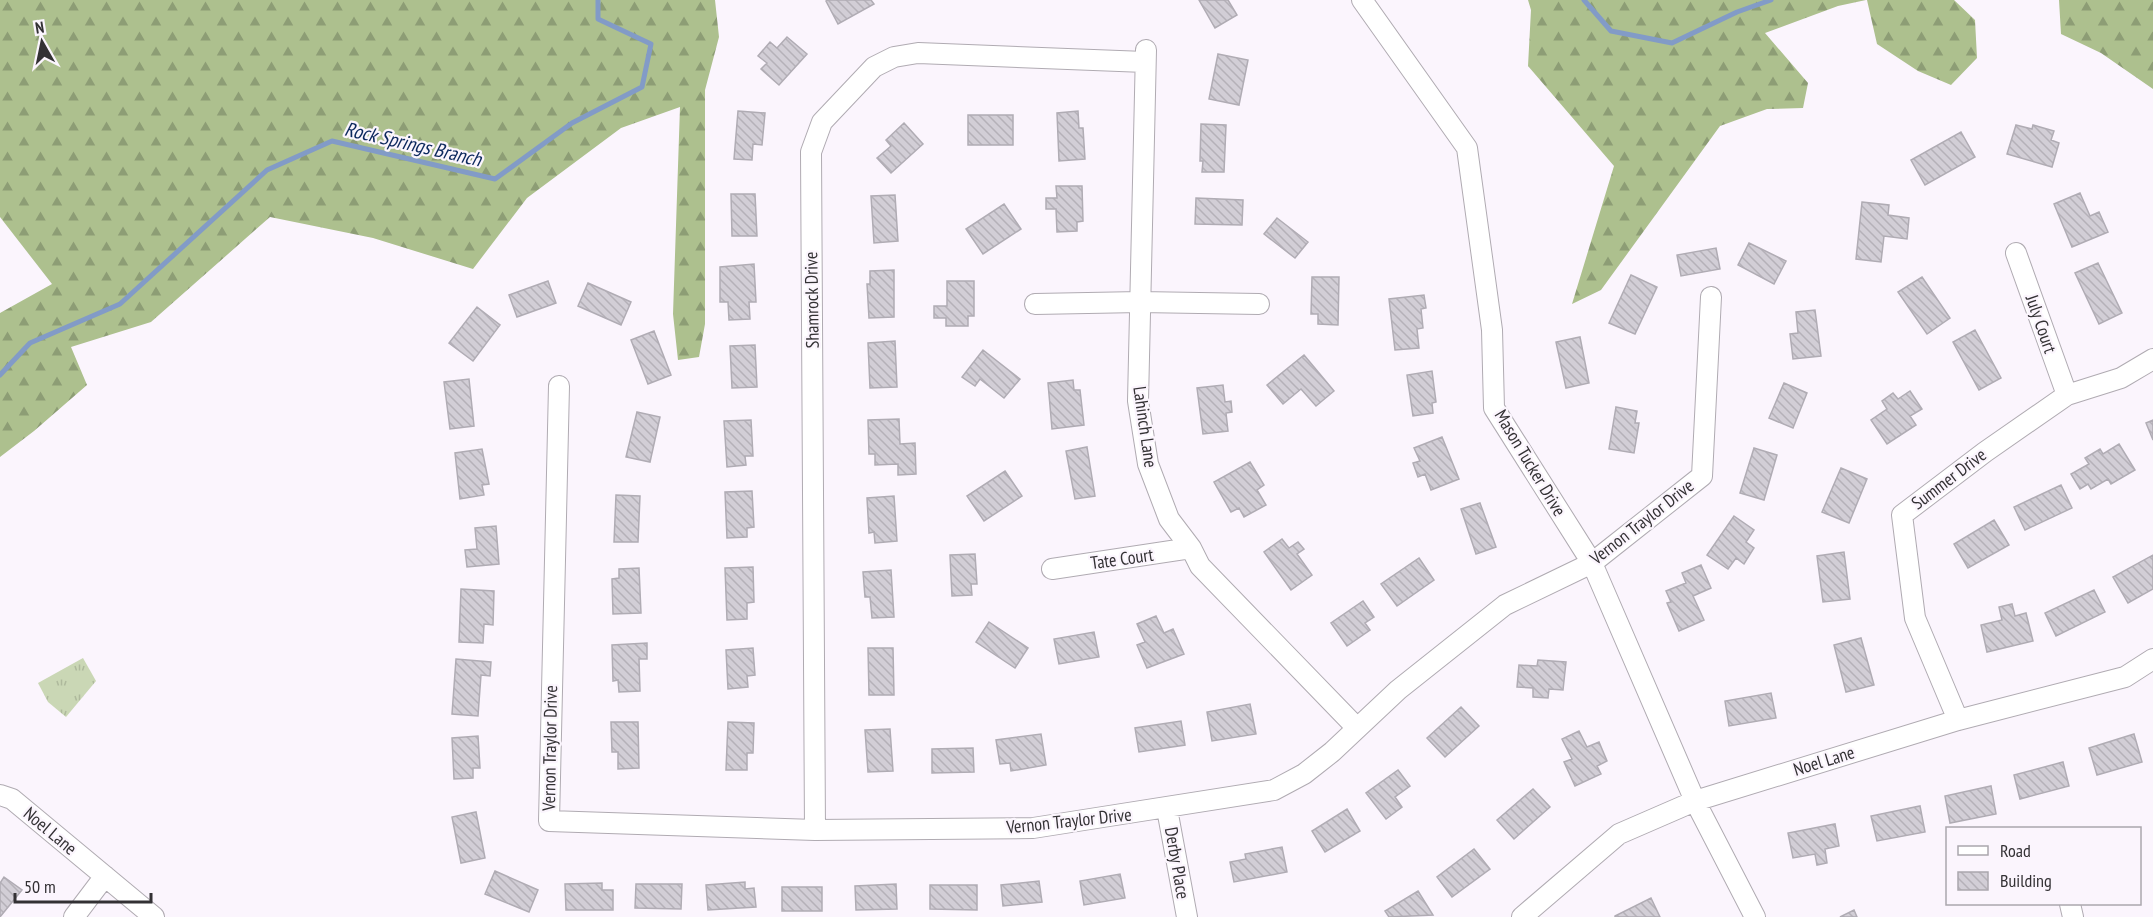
<svg xmlns="http://www.w3.org/2000/svg" width="2153" height="917" viewBox="0 0 2153 917" font-family="'PT Sans Narrow',sans-serif">
<style>
.grass{fill:url(#grass-tufts)}
.forest{fill:url(#forest-firs)}
.lines{fill:none;stroke-linecap:round;stroke-linejoin:round}
.stream{stroke:#829bc7;stroke-width:5}
.building{fill:url(#building-back-hatch);stroke:#b0acb4;stroke-width:1.5}
.minor-casing{stroke:#b0abb2;stroke-width:22}
.minor{stroke:#fff;stroke-width:20}
.labels{text-anchor:middle;stroke-width:4.5;stroke-linejoin:round;paint-order:stroke}
.street-label{font-size:18px;fill:#333134;stroke:#fbf5fd}
.water-label{font-size:20px;font-style:italic;fill:#0c285d;stroke:#fbf5fd}
</style>
<defs>
<pattern id="grass-tufts" width="24" height="20" patternUnits="userSpaceOnUse" patternTransform="scale(1.5)"><rect width="24" height="20" fill="#cad7b5"/><path d="M3 7l-1-3M5 7V3M7 7l1-3M15 17l-1-3M17 17v-4M19 17l1-3" fill="none" stroke="#aeb99c"/></pattern>
<pattern id="forest-firs" width="22" height="20" patternUnits="userSpaceOnUse" patternTransform="scale(1.5)"><rect width="22" height="20" fill="#adc08e"/><path d="M5 1l3.5 6h-7zM16 11l3.5 6h-7z" fill="#8d9d75"/></pattern>
<pattern id="building-back-hatch" width="6" height="6" patternUnits="userSpaceOnUse" patternTransform="scale(1.5)"><rect width="6" height="6" fill="#d2ced6"/><path d="M-1 5l2 2M0 0l6 6M5-1l2 2" fill="none" stroke="#b5b1b8"/></pattern>
</defs>
<rect width="100%" height="100%" fill="#fbf5fd"/>
<path class="grass" d="M83 658 96 681 66 717 48 702 38 683Z"/>
<path class="forest" d="M0 0H715L719 37 705 90V324L699 357 678 360 673 314 680 107 621 128 527 198 473 269 373 238 270 217 151 322 71 347 87 385 34 431 0 457V313L52 284 0 217Z
M1528 0H1866L1838 6 1765 33 1808 83 1803 108 1767 109 1720 126 1601 290 1572 304 1614 166 1528 66 1531 10Z
M1867 0H1954L1975 20 1977 58 1951 85 1918 71 1877 44Z
M2059 0H2153V89L2101 53 2061 34Z"/>
<g class="lines">
<path class="stream" d="M1584 0 1611 31 1672 43 1737 12 1771 0
M0 375 30 343 120 304 267 170 332 141 495 179 572 123 642 87 651 44 598 19V0"/>
</g>
<path class="building" d="M828 0H871L874 4 838 24 826 1Z
M1199 0H1228L1237 15 1215 28Z
M787 37 807 54 779 85 761 69 767 63 758 56 770 42 777 48Z
M1218 54 1248 60 1239 105 1209 99Z
M738 111 765 113 762 145 753 144 752 160 734 159Z
M1078 111 1079 128H1083L1085 159 1059 161 1057 113Z
M968 115H1013V145H968Z
M904 123 923 144 891 173 877 158 891 146 886 140Z
M1201 124 1226 125 1224 172H1202L1203 161H1200Z
M2016 125 2032 129 2033 125 2054 131 2051 140 2059 143 2052 167 2007 154Z
M1961 132 1975 157 1925 185 1911 160Z
M1056 186H1082L1083 221 1077 222V231L1057 232 1056 209H1046V198H1057Z
M2080 193 2090 216 2099 212 2108 232 2072 247 2054 204Z
M731 194H755L757 236H732Z
M895 195 898 241 874 243 871 196Z
M1196 198 1243 200 1242 225 1195 224Z
M1862 202 1889 205 1888 215 1909 218 1907 239 1884 236 1881 262 1856 259Z
M1004 204 1021 229 983 254 966 229Z
M1277 218 1308 242 1295 258 1264 234Z
M1749 243 1786 261 1774 284 1738 265Z
M1716 248 1720 269 1681 276 1677 255Z
M2098 263 2122 313 2099 324 2075 273Z
M754 264 756 302H749L750 319 729 320 728 302H720V267Z
M894 270V317L869 318 867 284H870V271Z
M1631 275 1657 287 1635 334 1609 323Z
M1312 277H1339L1338 325 1318 324V314H1311Z
M1922 277 1950 318 1927 334 1898 292Z
M548 281 556 303 517 317 509 295Z
M947 281H974V316H968V326H946V318H934V306H947Z
M588 283 631 302 621 325 578 306Z
M1424 295 1426 308 1421 309 1423 328 1417 329 1419 348 1395 350 1389 299Z
M477 307 500 325 473 361 449 343Z
M1815 310 1821 356 1793 359 1790 334 1798 333 1796 312Z
M1975 330 2001 378 1979 390 1953 342Z
M654 331 671 375 648 384 631 340Z
M1580 337 1589 383 1566 388 1556 342Z
M895 341 897 387 870 388 868 343Z
M755 345 757 387 732 388 730 346Z
M983 350 1020 379 1004 398 980 379 975 386 962 377Z
M1304 355 1334 391 1316 406 1301 389 1283 404 1267 385Z
M1432 371 1436 402 1432 403 1433 413 1413 416 1407 375Z
M469 379 474 426 450 429 444 382Z
M1073 380 1074 390H1080L1084 425 1052 429 1048 383Z
M1784 383 1807 393 1793 428 1769 418Z
M1223 385 1225 402 1231 401 1232 412 1226 413 1228 431 1203 434 1197 388Z
M1910 391 1922 409 1910 416 1916 425 1887 444 1871 420 1887 409 1882 401 1893 393 1898 399Z
M1616 407 1637 411 1635 423H1639L1634 453 1609 449Z
M637 412 660 417 650 462 626 457Z
M899 419 900 444 915 443 916 474 898 475V464L875 465V454H869L868 420Z
M751 420 753 456H745L746 465 727 467 724 421Z
M2153 420V440L2146 423Z
M1442 437 1459 479 1431 490 1425 474 1418 477 1413 463 1420 461 1414 448Z
M2119 444 2135 470 2111 484 2108 479 2091 489 2088 484 2080 489 2071 474 2089 464 2085 458 2100 449 2103 454Z
M1087 447 1095 496 1075 499 1066 451Z
M1754 448 1777 455 1764 500 1740 493Z
M482 449 489 484 482 485 484 495 460 499 455 453Z
M1250 462 1264 485 1257 490 1266 505 1244 517 1239 508 1231 512 1214 482Z
M1841 468 1867 479 1849 523 1822 512Z
M1005 471 1022 496 984 521 967 496Z
M2061 485 2072 508 2025 530 2014 507Z
M752 491 754 527 747 528V537L727 538 725 492Z
M616 495 640 496 638 542H614Z
M894 496 897 541 875 543 874 532 869 533 867 498Z
M1480 503 1496 547 1476 554 1461 509Z
M1734 516 1754 530 1746 542 1754 548 1744 564 1736 558 1728 569 1707 555Z
M1994 520 2009 545 1968 568 1954 544Z
M496 526 499 564 467 567 465 550 477 549 475 528Z
M1282 539 1289 548 1298 542 1304 549 1297 554 1312 575 1291 590 1264 552Z
M1844 552 1850 599 1823 602 1817 556Z
M975 554 977 584H971L972 595 952 596 950 555Z
M2153 555V589L2128 603 2113 577Z
M1419 558 1434 580 1397 606 1381 584Z
M1701 565 1711 588 1693 596 1704 620 1679 631 1667 603 1671 602 1666 591 1686 583 1682 573Z
M753 567 754 602 747 603V619L727 620 725 568Z
M639 568 641 613 613 614 612 579 619 578V569Z
M891 570 894 617 872 618 870 597H865L863 572Z
M461 589 494 591 493 625 484 624 483 643 459 642Z
M2094 590 2105 612 2056 636 2045 613Z
M1363 601 1374 617 1365 623 1370 630 1347 646 1331 623Z
M2012 604 2015 616 2026 613 2033 641 1987 652 1981 625 2002 620 1999 607Z
M1156 616 1164 633 1173 629 1184 654 1147 668 1137 645 1145 642 1137 624Z
M989 622 1028 648 1015 668 976 642Z
M1094 632 1099 657 1059 664 1054 639Z
M1861 638 1874 685 1846 692 1834 645Z
M647 643V659H639L640 691 619 692 618 680 613 681 612 645Z
M753 648 755 675 747 676 748 687 728 689 726 650Z
M868 648H893L894 695H869Z
M456 659 491 662 490 676 481 675 478 716 452 714Z
M1538 660 1566 662 1563 690 1549 689 1548 698 1533 697V688L1517 687 1519 665 1537 666Z
M1771 693 1776 718 1729 726 1725 701Z
M1250 704 1256 734 1212 741 1207 712Z
M1461 707 1479 726 1445 757 1427 738Z
M1181 721 1185 745 1139 752 1135 728Z
M611 722H638L639 768 618 769V752H612Z
M728 722 754 723 753 753H747V770H726Z
M890 729 893 771 868 772 865 730Z
M1579 731 1587 747 1599 742 1607 761 1597 766 1601 774 1575 786 1564 762 1572 759 1562 739Z
M1041 734 1046 765 1011 771 1010 763 1000 764 996 740Z
M2134 734 2142 762 2097 775 2089 748Z
M478 736 480 768H473V778L454 779 452 738Z
M973 748 974 772 932 773V749Z
M2063 762 2069 786 2020 799 2014 775Z
M1398 770 1410 786 1395 797 1402 807 1386 819 1366 793Z
M1991 786 1996 814 1950 823 1945 796Z
M1533 789 1550 807 1514 839 1497 820Z
M1920 806 1925 832 1877 841 1871 816Z
M1347 809 1360 831 1325 852 1312 831Z
M476 812 485 858 461 863 452 817Z
M1835 824 1839 846 1825 849 1827 863 1817 865 1815 854 1793 858 1788 833Z
M1282 847 1287 872 1234 882 1230 862 1246 859 1245 854Z
M1474 849 1490 869 1452 897 1437 877Z
M495 871 538 890 529 912 485 894Z
M1120 874 1125 898 1084 905 1080 881Z
M4 877 22 890 0 917V883Z
M1039 881 1042 902 1003 906 1001 885Z
M745 882V889L754 888 756 907 708 910 706 885Z
M602 883V890H613V910H566L565 884Z
M636 884H682L681 909 635 908Z
M896 884 897 909 856 910 855 886Z
M930 885H977V910L930 909Z
M782 887H822V911H782Z
M1418 891 1433 915 1389 917 1385 911Z
M1651 898 1660 917H1615V916Z
M1854 910 1857 917H1840Z"/>
<g class="lines">
<g class="minor-casing">
<path id="minor" d="M1362 0 1467 148 1492 330 1494 408 1592 563 1695 801 1755 917
M1146 50 1138 401 1148 464 1169 519 1191 548 1200 566 1357 728
M2016 253 2067 395
M1035 304 1140 302 1259 304
M559 386 549 821 815 830 1033 828 1274 790 1304 774 1332 752 1398 690 1505 605 1592 563 1702 476 1711 297
M1052 569 1191 548
M1958 720 1915 618 1902 515 1985 452 2067 395 2121 378 2153 359
M0 795 12 799 154 917
M1167 809 1187 917
M815 830 811 152 822 122 874 67 894 57 918 53 1145 62
M2070 904 2073 917
M74 917 105 876
M1522 917 1619 834 1695 801 1958 720 2125 677 2153 659"/>
</g>
<use href="#minor" class="minor"/>
</g>
<g class="labels">
<g class="street-label">
<text transform="translate(812 300) rotate(-91)" y="6">Shamrock Drive</text>
<text transform="translate(2041 324) rotate(71)" y="6">July Court</text>
<text transform="translate(1145 427) rotate(82)" y="6">Lahinch Lane</text>
<text transform="translate(1530 463) rotate(59)" y="6">Mason Tucker Drive</text>
<text transform="translate(1949 479) rotate(-37)" y="6">Summer Drive</text>
<text transform="translate(1642 522) rotate(-38)" y="6">Vernon Traylor Drive</text>
<text transform="translate(1122 559) rotate(-8)" y="6">Tate Court</text>
<text transform="translate(550 748) rotate(-89)" y="6">Vernon Traylor Drive</text>
<text transform="translate(1824 761) rotate(-17)" y="6">Noel Lane</text>
<text transform="translate(1069 821) rotate(-6)" y="6">Vernon Traylor Drive</text>
<text transform="translate(50 831) rotate(40)" y="6">Noel Lane</text>
<text transform="translate(1177 863) rotate(80)" y="6">Derby Place</text>
</g>
<g class="water-label">
<text transform="translate(413 144) rotate(13)" y="7">Rock Springs Branch</text>
</g>
</g>
<rect x="1946" y="827" width="195" height="78" fill="#fbf5fd" stroke="#aba7ad" stroke-width="1.5"/>
<rect x="1958" y="846" width="30" height="9" fill="#ffffff" stroke="#aba7ad" stroke-width="1.5"/>
<text x="2000" y="857" font-size="18" fill="#333134">Road</text>
<rect x="1958" y="872" width="30" height="18" fill="url(#building-back-hatch)" stroke="#aba7ad" stroke-width="1.5"/>
<text x="2000" y="887" font-size="18" fill="#333134">Building</text>
<g transform="translate(42 42) rotate(351)" stroke="#fbf5fd" stroke-width="4.5" paint-order="stroke">
<path d="M0-4.5L10 22L0 15L-10 22Z" fill="#333134"/>
<text y="-9" font-size="16" font-weight="bold" text-anchor="middle" fill="#333134">N</text>
</g>
<path d="M15 893v9h136v-9" fill="none" stroke="#333134" stroke-width="3"/>
<text x="24" y="893" font-size="18" fill="#333134" stroke="#fbf5fd" stroke-width="4.5" paint-order="stroke">50 m</text>
</svg>
